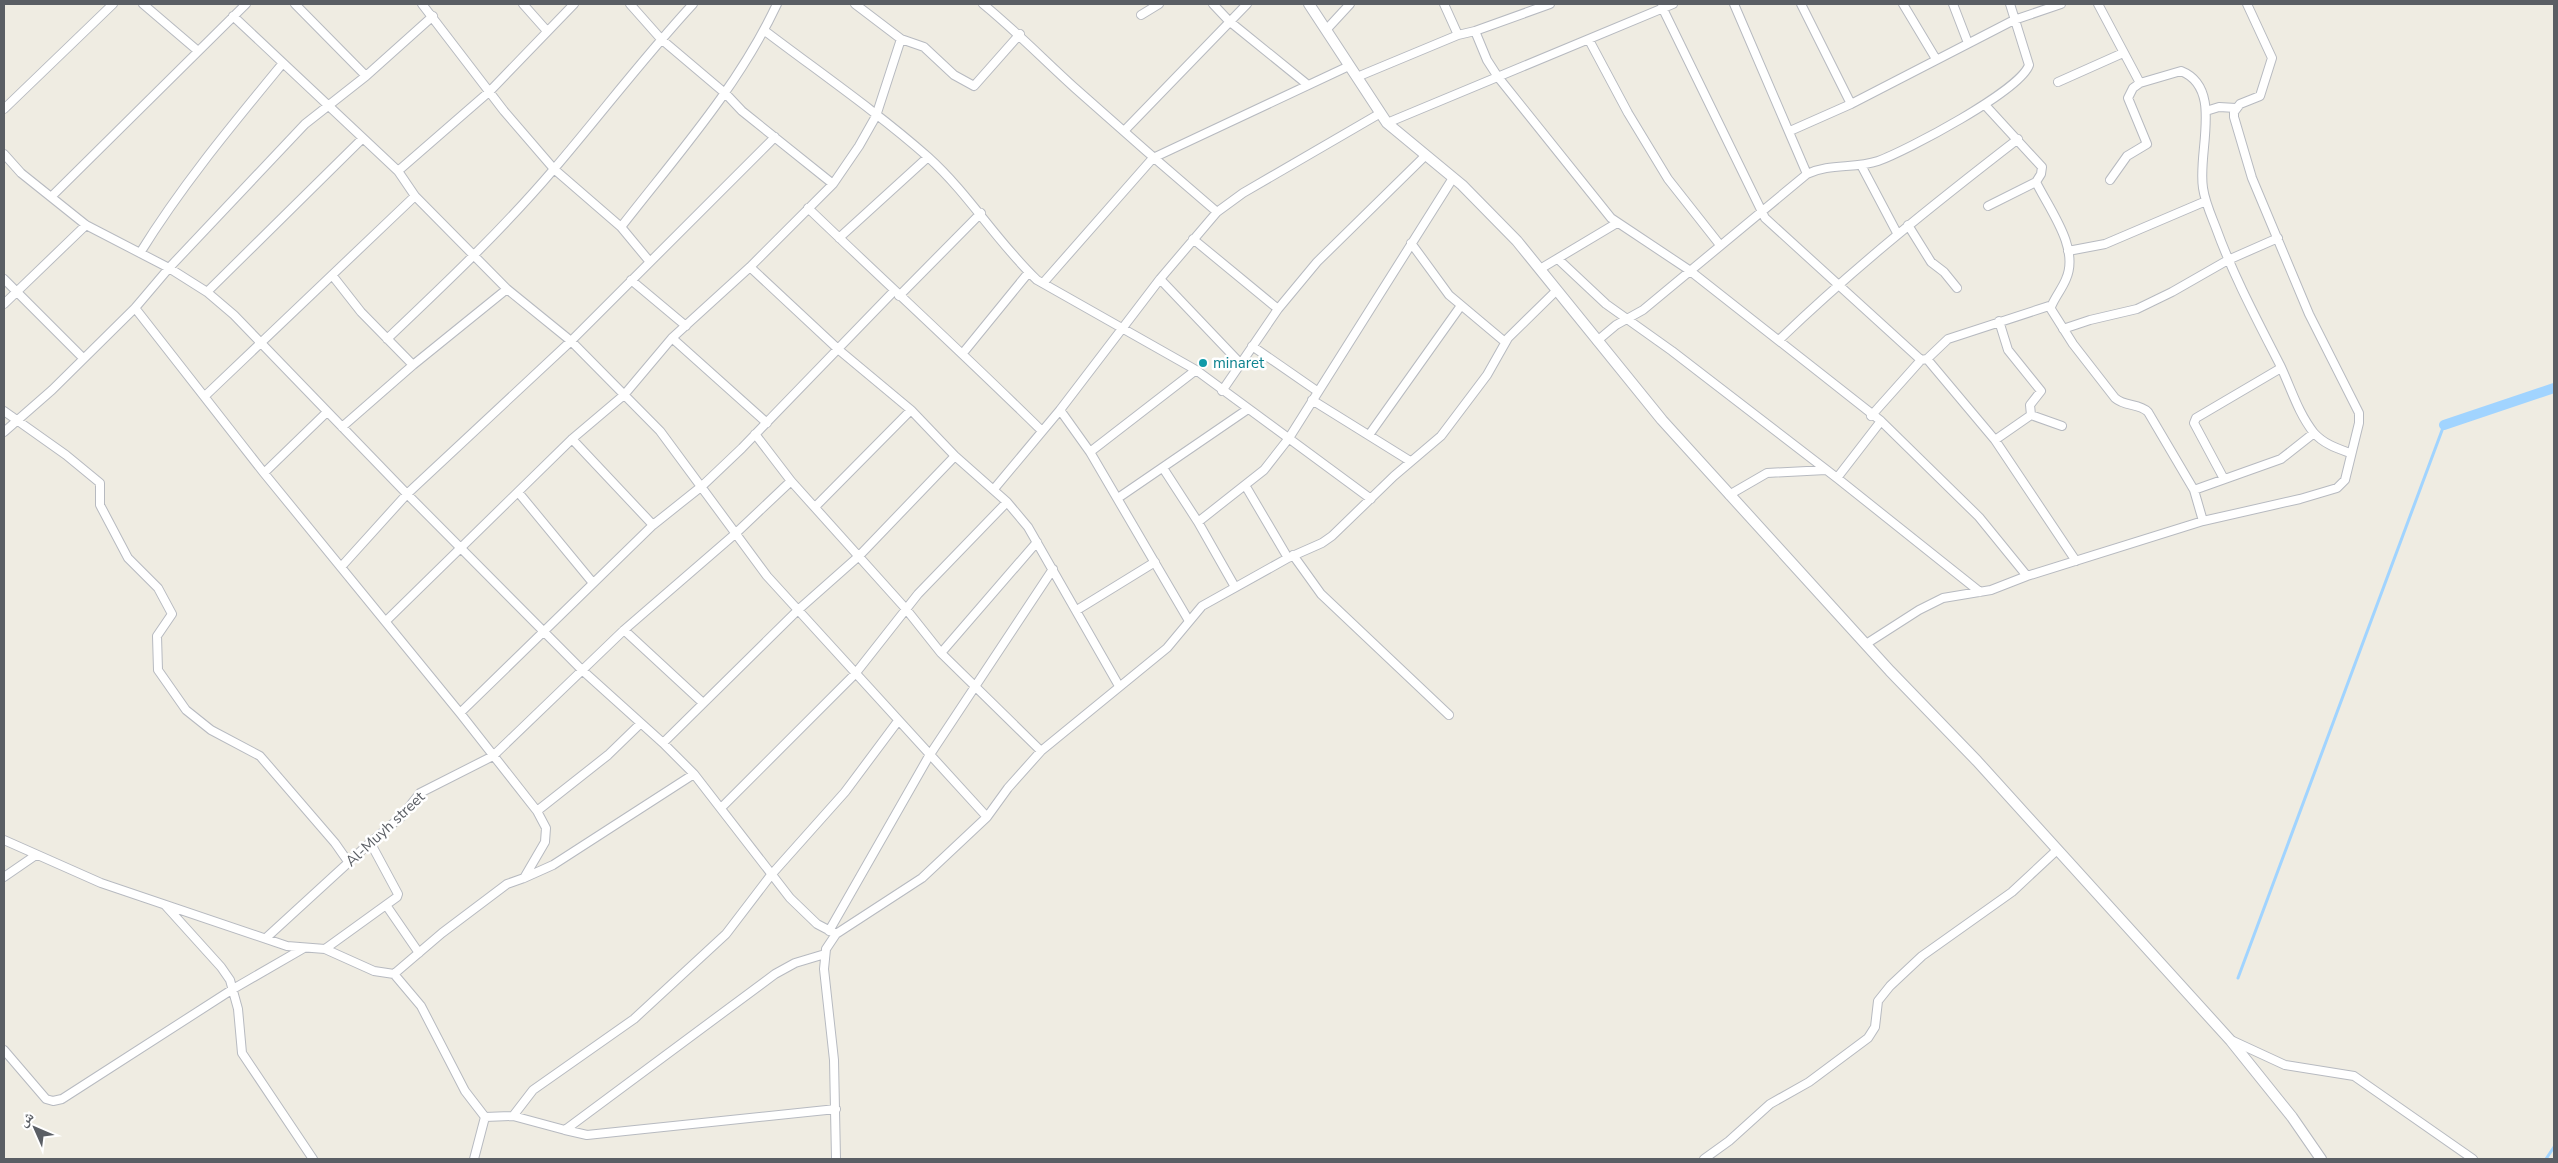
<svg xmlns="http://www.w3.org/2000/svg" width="2558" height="1163" viewBox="0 0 2558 1163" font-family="'Nunito Sans','Noto Naskh Arabic',sans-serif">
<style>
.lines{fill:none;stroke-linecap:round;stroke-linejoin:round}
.stream{stroke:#a1d4ff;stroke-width:3}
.canal{stroke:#a1d4ff;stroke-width:10}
.minor-casing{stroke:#b7bac0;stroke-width:10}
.tertiary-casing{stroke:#b7bac0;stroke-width:12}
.minor{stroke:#fff;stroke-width:8}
.tertiary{stroke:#fff;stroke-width:10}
.culture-dot{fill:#0f9aa8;stroke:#fff;stroke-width:2}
.labels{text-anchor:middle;stroke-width:5;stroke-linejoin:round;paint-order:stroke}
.culture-label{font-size:15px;fill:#0d838f;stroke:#fff;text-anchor:start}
.street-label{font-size:15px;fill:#5a5e64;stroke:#fff}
</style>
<rect width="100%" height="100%" fill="#efece2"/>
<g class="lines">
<path class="stream" d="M2238 978 2444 425
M2546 1159 2554 1147"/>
<path class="canal" d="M2444 425 2554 388"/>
<g class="minor-casing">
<path id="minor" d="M143 4 198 51
M295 4 366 76
M422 4 504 111 554 169 621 227 650 262
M523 4 547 31
M630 4 661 39 726 94 742 111 833 184
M855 4 901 39 924 47 954 75 974 86 1020 34
M983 4C1016 31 1045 61 1076 89 1123 131 1170 172 1217 212
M1213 4 1229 21 1308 85
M1444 4 1458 35
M1734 4 1807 174
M1801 4 1851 104
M1903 4 1936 59
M1953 4 1968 43
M2098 4 2140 83 2181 71C2224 88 2197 152 2203 188 2205 202 2211 215 2216 228 2233 275 2257 320 2280 365 2291 388 2298 413 2314 433 2324 444 2336 448 2350 453
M1662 7 1765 218 1921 360
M1141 15 1159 4
M233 16 398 171 415 196 507 289 571 341 660 431 767 576 987 817
M1326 30 1350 4
M765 31C819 72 877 112 928 157 969 194 997 242 1037 280L1196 370 1371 499
M1475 31 1487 60 1498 77 1611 218 1689 270 1881 421 1979 517 2027 576
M1589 40 1628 113 1668 179 1720 245
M1357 77 1458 35 1475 31 1550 4
M2058 82 2123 53
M1985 105 2042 167 2041 174 2036 182 1988 206
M4 109 113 4
M2206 111 2219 107 2236 108
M1387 123 1673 4
M1125 130 1247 4
M1790 131 1851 104 2014 20 2061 4
M4 154 21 173 86 225 169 268 207 292 234 315 407 494 582 670 663 743 694 774 790 898 817 924 836 934
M1861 165 1897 233
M398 171 490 91 574 4
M2110 180 2127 156 2147 144 2128 98 2133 88 2140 83
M2036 182C2049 209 2080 248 2066 279 2062 289 2055 297 2051 307
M51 197 246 4
M808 208C886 283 965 355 1042 431
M1908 225 1931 262 1944 272 1957 288
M621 227C677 155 738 87 777 4
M839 238 928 157
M1193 239 1278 309
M1411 243 1449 295 1505 342
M2068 251 2105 244 2206 201
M140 253C182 185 232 125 283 63
M1558 259 1606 304 1672 351 1837 478 1980 592
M750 267 839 350 911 410 955 456 1007 502 1028 527 1119 686
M1540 269 1617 223
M332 275 361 312 413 365
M4 279 83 358
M1160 279 1240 363
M631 280 686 326
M1044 282 1153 158 1349 66
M207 292 362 139
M899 296 981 213
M4 304 86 225
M135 308 264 473 460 713 537 811
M1999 321 2008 350 2041 391 2030 405 2031 415
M2063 329 2090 320 2137 309 2172 292 2228 260 2278 238
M672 338 767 423
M387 339C445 284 502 230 554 169 601 114 644 57 693 4
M1779 340C1856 266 1934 204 2018 139
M1597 341 1616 325 1643 310 1807 174C1830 163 1854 169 1878 161 1906 151 2020 91 2029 65L2010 4
M1252 346 1317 391
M963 353 1029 272
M1927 359 1995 440 2076 561
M1222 391 1278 309 1317 262 1426 155
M205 396 415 196
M1312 400 1410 461
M1060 410 1090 452 1189 621
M4 411 66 455 100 483V505L128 558 158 588 172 614 157 636 158 670 186 710 211 730 260 756 335 843 349 863
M2031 415 2062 426
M1871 416 1921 360 1927 359 1948 339 2049 306 2073 344 2115 398C2125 407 2139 403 2148 412L2194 490 2203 521
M342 427 413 365 507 289
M4 432 52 390 135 308 169 268 305 124 366 76 433 16
M755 434 791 481 906 609 941 653 1041 751
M1369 435 1460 307
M572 439 653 525
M1995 440 2031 415
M1090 452 1196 370
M1163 468 1198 522 1235 587
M264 473 327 412
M1837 478 1881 421
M2224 479 2194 423 2196 418 2281 368
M1245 485 1288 558
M994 489 1060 410 1160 279 1217 212 1243 193 1379 114
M2194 490 2281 459 2314 433
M518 492 593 583
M1729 495 1767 473 1826 470
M1118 498 1248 409
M816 506 911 410
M1198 522 1264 470 1289 438 1453 178
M1293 555 1321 594 1449 715
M341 567 407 494 571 341 775 137
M1077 610 1155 562
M386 621 572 439 624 395 672 338 750 267 833 184 859 146 876 116 901 39
M624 630 703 703
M1866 644 1919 610 1943 598 1991 590 2027 576 2203 521 2300 499 2337 488 2345 480 2359 423V413L2309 314 2252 178 2234 117V112L2240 104 2260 96 2272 58 2247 4
M941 653 1037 542
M460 713 653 525 702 486 742 448 894 291
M663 743 798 610 859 556 955 456
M722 807 855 674 918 594 1007 502
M4 840 101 883 287 946 325 949 374 971 394 974 421 1006 465 1091 485 1117
M4 877 36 855
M524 878 553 865 694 774
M165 905 221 967 230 980 238 1009 242 1053 313 1159
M386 905 419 953
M829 931 929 756 1053 569
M266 938 373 840 401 817 420 793 493 756 624 630 735 534 791 481
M325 949 397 897 398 894 370 842
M394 974 442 933 507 884 524 878 545 842 546 828 537 811 608 755 640 724
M2233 1041 2285 1065 2354 1076 2473 1159
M4 1050 46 1099 53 1101 62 1099 233 989 304 948
M513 1116 533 1090 634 1019 726 934 771 875 845 792 898 721
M485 1117 513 1116 565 1130 775 974 795 963 825 954
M565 1130 587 1135 836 1109
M474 1159 485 1117
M836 1159 834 1060 824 969 826 949 836 934 922 878 987 817 1008 788 1041 751 1167 648 1202 606 1288 558 1322 543 1332 536 1394 476 1441 436 1487 375 1508 338 1557 290
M1704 1159 1729 1141 1770 1104 1809 1082 1868 1038 1875 1027 1878 1001 1890 986 1922 956 2012 892 2057 850"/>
</g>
<g class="tertiary-casing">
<path id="tertiary" d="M1309 4 1387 123 1462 185 1517 241 1662 420 1890 671 1977 761 2231 1041 2292 1117 2321 1159"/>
</g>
<use href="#minor" class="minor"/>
<use href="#tertiary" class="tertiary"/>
</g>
<circle class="culture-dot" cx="1203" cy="363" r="5"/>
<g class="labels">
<g class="culture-label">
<text x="1213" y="368">minaret</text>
</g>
<g class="street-label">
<text transform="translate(385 829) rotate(-43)" y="5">Al-Muyh street</text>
</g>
</g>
<rect width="2558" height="1163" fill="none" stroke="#5a5e64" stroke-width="10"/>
<g transform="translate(35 1128) rotate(315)" stroke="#ffffff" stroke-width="4" paint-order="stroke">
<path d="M0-4L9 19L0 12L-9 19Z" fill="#5a5e64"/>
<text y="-8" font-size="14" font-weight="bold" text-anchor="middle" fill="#5a5e64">ش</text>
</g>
</svg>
